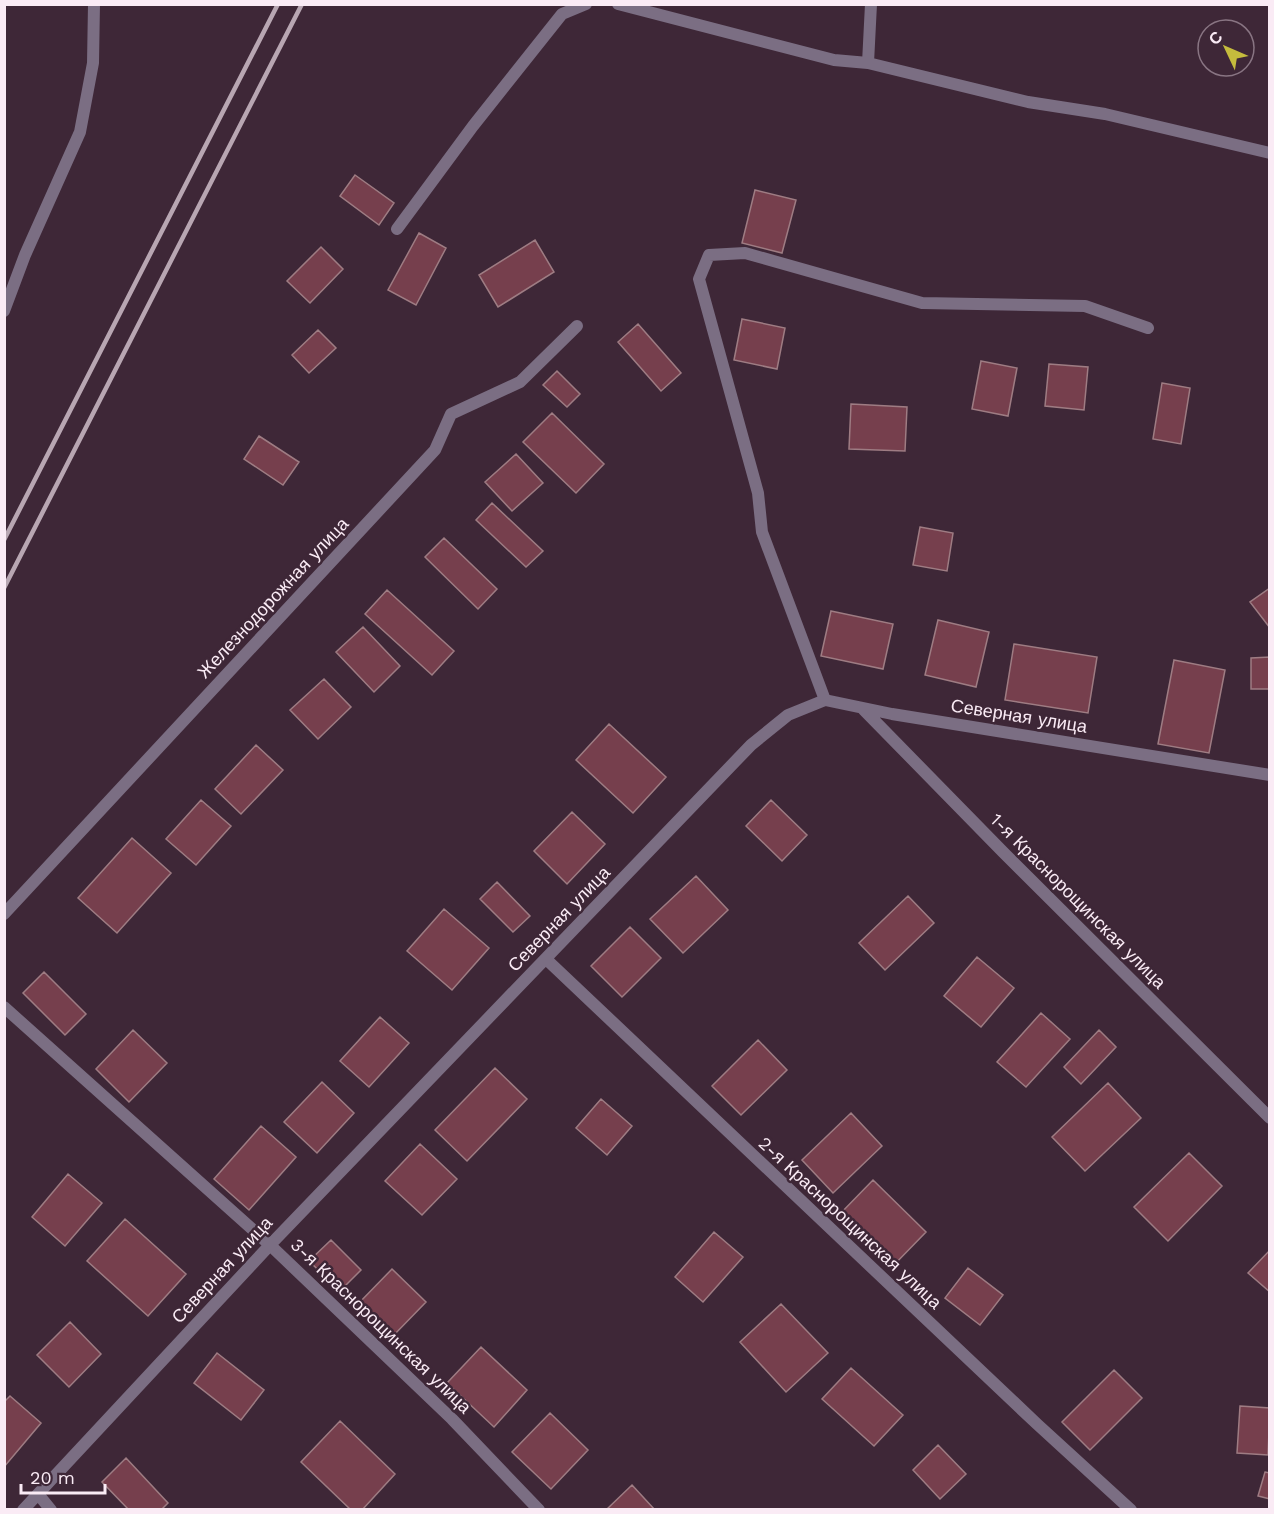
<svg xmlns="http://www.w3.org/2000/svg" width="1274" height="1514" viewBox="0 0 1274 1514" font-family="'Work Sans',sans-serif">
<style>
.building{fill:#763f4d;stroke:#9e7c83;stroke-width:1.5}
.lines{fill:none;stroke-linecap:round;stroke-linejoin:round}
.service{stroke:#7b6e83;stroke-width:12}
.minor{stroke:#7b6e83;stroke-width:12}
.rail{stroke:#b8a6b2;stroke-width:4.5}
.labels{text-anchor:middle;stroke-width:5;stroke-linejoin:round;paint-order:stroke}
.street-label{font-size:18px;fill:#faebf5;stroke:#3e2737}
</style>
<rect width="100%" height="100%" fill="#3e2737"/>
<path class="building" d="M355 175 394 203 379 225 340 196Z
M755 190 796 200 782 253 742 243Z
M419 233 446 248 416 305 388 290Z
M535 240 554 272 498 307 479 275Z
M321 247 343 269 310 303 287 281Z
M742 319 785 328 777 369 734 360Z
M638 324 681 373 661 391 618 342Z
M318 330 336 348 309 373 292 355Z
M981 361 1017 368 1008 416 972 409Z
M1049 364 1088 367 1084 410 1045 406Z
M557 371 580 394 567 407 543 385Z
M1162 383 1190 388 1181 444 1153 439Z
M851 404 907 407 905 451 849 449Z
M552 413 604 464 576 493 523 442Z
M259 436 299 462 283 485 244 459Z
M516 454 543 483 512 511 485 482Z
M492 503 543 551 526 567 476 520Z
M920 527 953 533 947 571 913 565Z
M444 538 497 589 478 609 425 557Z
M1270 588V628L1250 602Z
M387 590 454 651 432 675 365 614Z
M831 611 893 624 883 669 821 656Z
M938 620 989 632 976 687 925 675Z
M363 627 400 666 374 692 336 652Z
M1014 644 1097 657 1088 713 1005 700Z
M1270 657V689H1251V658Z
M1174 660 1225 670 1209 753 1158 744Z
M324 679 351 707 318 739 290 710Z
M609 724 666 777 633 813 576 760Z
M256 745 283 770 241 814 215 789Z
M201 800 231 826 196 865 166 839Z
M771 800 807 835 782 861 746 826Z
M572 812 605 844 567 884 534 851Z
M132 838 171 873 117 933 78 898Z
M696 876 728 910 683 953 650 919Z
M497 882 530 916 513 932 480 899Z
M908 896 934 923 885 970 859 943Z
M444 909 489 948 452 990 407 951Z
M630 927 661 958 622 997 591 966Z
M977 957 1014 988 981 1027 944 996Z
M44 972 86 1014 65 1035 23 993Z
M1041 1013 1070 1039 1026 1087 997 1062Z
M380 1017 409 1043 369 1087 340 1061Z
M133 1030 167 1063 129 1102 96 1069Z
M1099 1030 1116 1047 1081 1084 1064 1067Z
M758 1040 787 1070 741 1115 712 1086Z
M495 1068 527 1099 467 1161 435 1130Z
M322 1082 354 1113 317 1153 284 1122Z
M1108 1083 1141 1118 1085 1171 1052 1137Z
M601 1099 632 1126 607 1155 576 1128Z
M851 1113 882 1146 833 1193 802 1160Z
M261 1126 296 1157 249 1210 214 1179Z
M420 1144 457 1179 422 1215 385 1181Z
M1189 1153 1222 1186 1168 1241 1134 1207Z
M68 1174 102 1203 65 1246 32 1217Z
M873 1180 926 1232 891 1268 838 1216Z
M125 1219 186 1274 148 1316 87 1261Z
M714 1232 743 1257 703 1302 675 1277Z
M331 1240 361 1270 340 1291 309 1261Z
M1270 1250V1292L1248 1273Z
M968 1268 1003 1295 980 1325 945 1298Z
M392 1269 426 1302 392 1337 358 1304Z
M781 1304 828 1353 786 1392 740 1342Z
M70 1322 101 1354 69 1387 37 1355Z
M481 1347 527 1390 494 1427 447 1383Z
M217 1353 264 1390 241 1420 194 1383Z
M851 1368 903 1415 874 1446 822 1399Z
M1114 1370 1142 1398 1090 1450 1062 1422Z
M10 1396 41 1423 4 1467V1402Z
M1240 1406 1270 1408 1268 1455 1237 1453Z
M550 1413 588 1450 551 1489 512 1452Z
M340 1421 395 1474 362 1510H351L301 1462Z
M938 1445 966 1474 940 1499 913 1470Z
M126 1458 168 1503 161 1510H129L102 1482Z
M1265 1472 1270 1473V1499L1258 1496Z
M632 1485 655 1510H606Z"/>
<g class="lines">
<path class="service" d="M618 4 834 60 868 63 1028 102 1105 114 1270 153
M868 63 871 4
M397 229 473 126 562 14 586 4"/>
<path class="minor" d="M4 311 25 255 80 132 93 63 94 4
M825 700 762 532 758 493 699 279 709 255 745 253 922 303 1085 306 1148 328
M863 709 1003 852 1270 1118
M4 914 435 450 451 414 520 382 577 326
M546 959 1037 1424 1131 1510
M4 1007 270 1245 452 1419 539 1510
M38 1494 51 1510
M23 1510 270 1245 751 745 788 715 825 700 892 714 1270 775"/>
<path class="rail" d="M4 540 278 4
M4 588 302 4"/>
</g>
<g class="labels">
<g class="street-label">
<text transform="translate(273 598) rotate(-47)" y="6">Железнодорожная улица</text>
<text transform="translate(1019 716) rotate(9)" y="6">Северная улица</text>
<text transform="translate(1078 901) rotate(45)" y="6">1-я Краснорощинская улица</text>
<text transform="translate(559 919) rotate(-46)" y="6">Северная улица</text>
<text transform="translate(850 1223) rotate(43)" y="6">2-я Краснорощинская улица</text>
<text transform="translate(222 1270) rotate(-47)" y="6">Северная улица</text>
<text transform="translate(381 1326) rotate(44)" y="6">3-я Краснорощинская улица</text>
</g>
</g>
<rect width="1274" height="1514" fill="none" stroke="#faebf5" stroke-width="12"/>
<g transform="translate(1226 48) rotate(314)"><circle r="28" fill="#3e2737" stroke="#897583" stroke-width="1.5"/>
<path d="M0-4.5L10 22L0 15L-10 22Z" fill="#c5bc3d"/>
<text y="-9" font-size="16" font-weight="bold" text-anchor="middle" fill="#faebf5">С</text>
</g>
<path d="M21 1484v9h84v-9" fill="none" stroke="#faebf5" stroke-width="3"/>
<text x="30" y="1484" font-size="18" fill="#faebf5" stroke="#3e2737" stroke-width="4.5" paint-order="stroke">20 m</text>
</svg>
